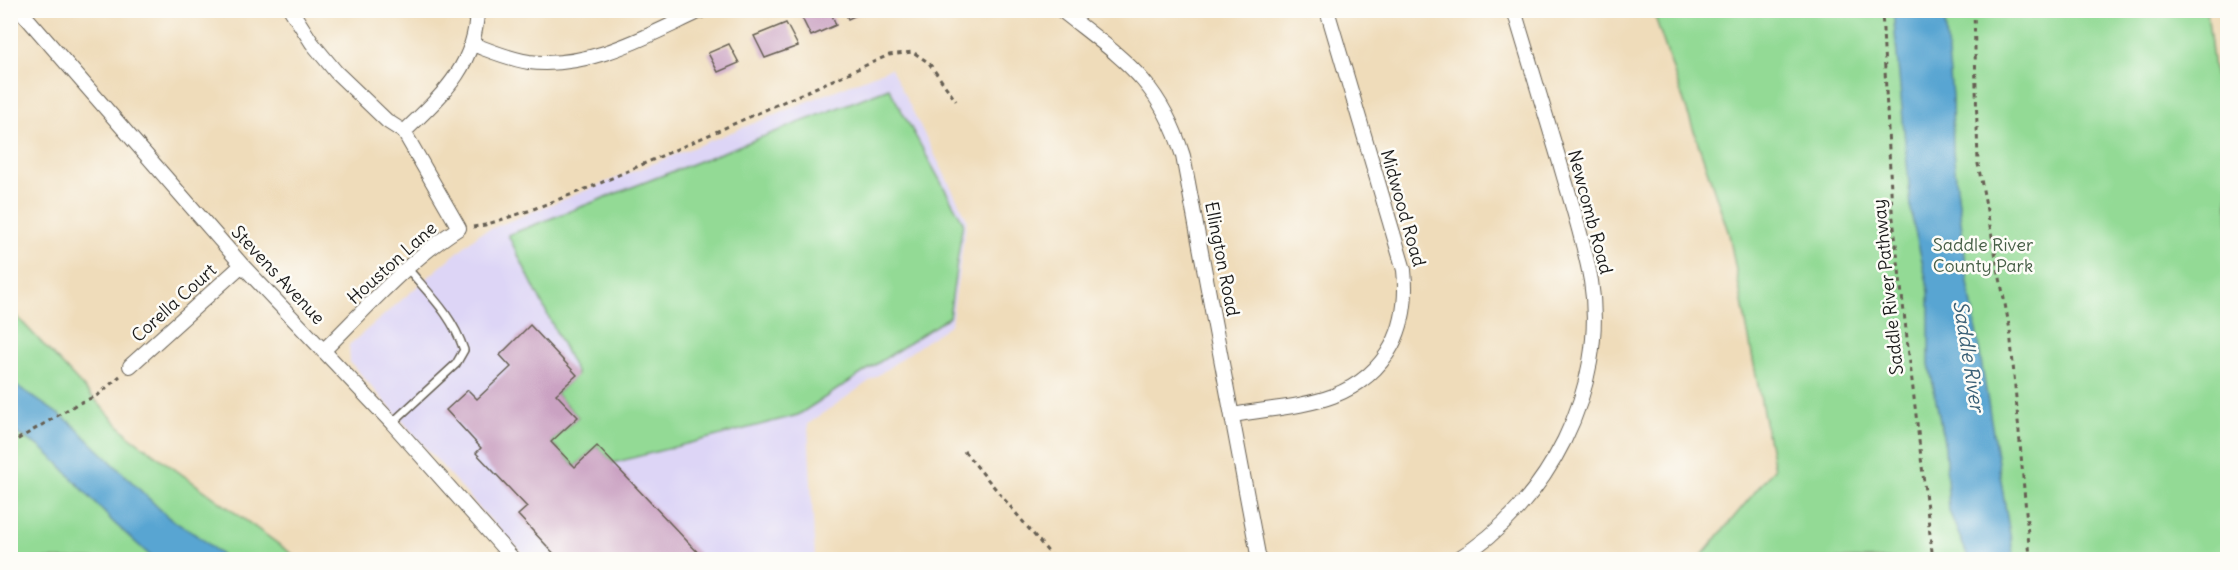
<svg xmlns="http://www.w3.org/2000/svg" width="2238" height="570" viewBox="0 0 2238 570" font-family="Delius,sans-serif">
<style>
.built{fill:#ddd5f6}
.green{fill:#93da95;stroke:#587b58;stroke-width:1.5}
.water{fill:#59a5d2;stroke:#3a6077;stroke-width:1.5}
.building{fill:#caa2c2}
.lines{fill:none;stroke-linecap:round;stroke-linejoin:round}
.lane-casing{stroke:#665f53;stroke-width:10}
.street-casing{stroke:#665f53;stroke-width:16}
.path{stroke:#665f53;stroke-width:3;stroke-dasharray:4.5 4.5;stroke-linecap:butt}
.lane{stroke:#fff;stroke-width:7}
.street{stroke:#fff;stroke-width:14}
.labels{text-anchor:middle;stroke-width:5;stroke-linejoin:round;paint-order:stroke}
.street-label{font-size:18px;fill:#1c1c1c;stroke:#fdfcf7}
.park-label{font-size:18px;fill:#465e46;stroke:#fdfcf7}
.water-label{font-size:20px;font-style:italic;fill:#3a6077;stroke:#fdfcf7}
</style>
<rect width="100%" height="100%" fill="#fdfcf7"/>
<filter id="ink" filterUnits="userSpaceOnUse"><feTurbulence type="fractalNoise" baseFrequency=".0167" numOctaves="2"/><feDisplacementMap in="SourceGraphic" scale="12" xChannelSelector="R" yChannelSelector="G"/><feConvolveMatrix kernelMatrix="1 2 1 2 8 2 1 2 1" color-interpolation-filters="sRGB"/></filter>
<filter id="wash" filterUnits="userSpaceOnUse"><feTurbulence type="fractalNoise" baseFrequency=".008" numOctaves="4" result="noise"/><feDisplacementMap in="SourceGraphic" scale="24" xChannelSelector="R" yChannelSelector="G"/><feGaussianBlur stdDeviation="1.35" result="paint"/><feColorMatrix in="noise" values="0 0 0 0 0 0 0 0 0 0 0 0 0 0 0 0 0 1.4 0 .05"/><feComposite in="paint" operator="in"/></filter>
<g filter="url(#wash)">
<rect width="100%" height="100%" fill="#efdcba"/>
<path class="built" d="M891 68 967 219 951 324 808 424 815 559H529L480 509 350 362 349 345 480 233Z"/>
<path class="green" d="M1653 11H2207L2217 95 2228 119 2227 559H1699L1774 469 1729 234Z
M889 88 963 222 949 317 798 415 613 463 597 446 575 467 551 442 578 417 556 394 577 374 508 235Z
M10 309 129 436 299 559H11Z"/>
<path class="water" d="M1893 11H1944L1952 96 1953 152 1968 282 2014 559H1969L1949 511 1945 447 1929 364V291L1912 218Z
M10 381 70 422 169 518 201 538 226 559H154L113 522 58 463 39 446 11 430Z"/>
<g id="blocks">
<path class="building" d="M813 10H830L836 25 811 36 801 16Z
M844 10H867L848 19Z
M786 23 798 46 765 58 754 36Z
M729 44 739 63 718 72 708 53Z
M530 325 577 375 556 394 578 417 551 442 575 467 597 446 705 560H560L518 515 527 507 476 453 481 448 446 410 468 390 477 399 511 367 500 355Z"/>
</g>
</g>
<g filter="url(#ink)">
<use href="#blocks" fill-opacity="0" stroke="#665f53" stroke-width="1.5"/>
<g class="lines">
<g class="lane-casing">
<path id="lane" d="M392 423 456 364 464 350C452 315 431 296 408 269"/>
</g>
<g class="street-casing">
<path id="street" d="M20 10 242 265 392 423 514 560
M291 10 312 43 336 72 387 121 404 132 459 228C408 260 366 309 323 351
M1061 10C1121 58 1159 79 1183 156L1259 560
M472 44C491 51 509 59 529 62 592 69 648 35 703 10
M404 132C441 96 476 66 477 10
M130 366 242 265
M1233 415C1265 409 1304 407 1333 396 1389 374 1410 326 1404 270L1327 10
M1456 560C1548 505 1608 388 1591 281 1584 241 1571 202 1560 163 1545 112 1529 61 1514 10"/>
</g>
<path class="path" d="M1882 10 1892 210 1933 560
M1974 10 1978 164 2010 330 2030 557 2035 560
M473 227 485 225 528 211 596 185 889 55 913 52 929 63 956 101
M10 444 77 404 98 395 120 376
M964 451 1055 560"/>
<use href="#lane" class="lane"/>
<use href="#street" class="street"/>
</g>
</g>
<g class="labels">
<g class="street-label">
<text transform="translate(1403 208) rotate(74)" y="6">Midwood Road</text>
<text transform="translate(1590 212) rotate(75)" y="6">Newcomb Road</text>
<text transform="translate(1222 259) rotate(79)" y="6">Ellington Road</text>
<text transform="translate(392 263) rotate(-42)" y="6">Houston Lane</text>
<text transform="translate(278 275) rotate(47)" y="6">Stevens Avenue</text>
<text transform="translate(1888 287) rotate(-96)" y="6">Saddle River Pathway</text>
<text transform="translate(174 303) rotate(-42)" y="6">Corella Court</text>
</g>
<g class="park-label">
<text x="1983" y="251">Saddle River<tspan x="1983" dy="21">County Park</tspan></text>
</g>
<g class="water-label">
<text transform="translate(1969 356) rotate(81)" y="7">Saddle River</text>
</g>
</g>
<rect width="2238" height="570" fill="none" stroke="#fdfcf7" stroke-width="36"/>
</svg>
